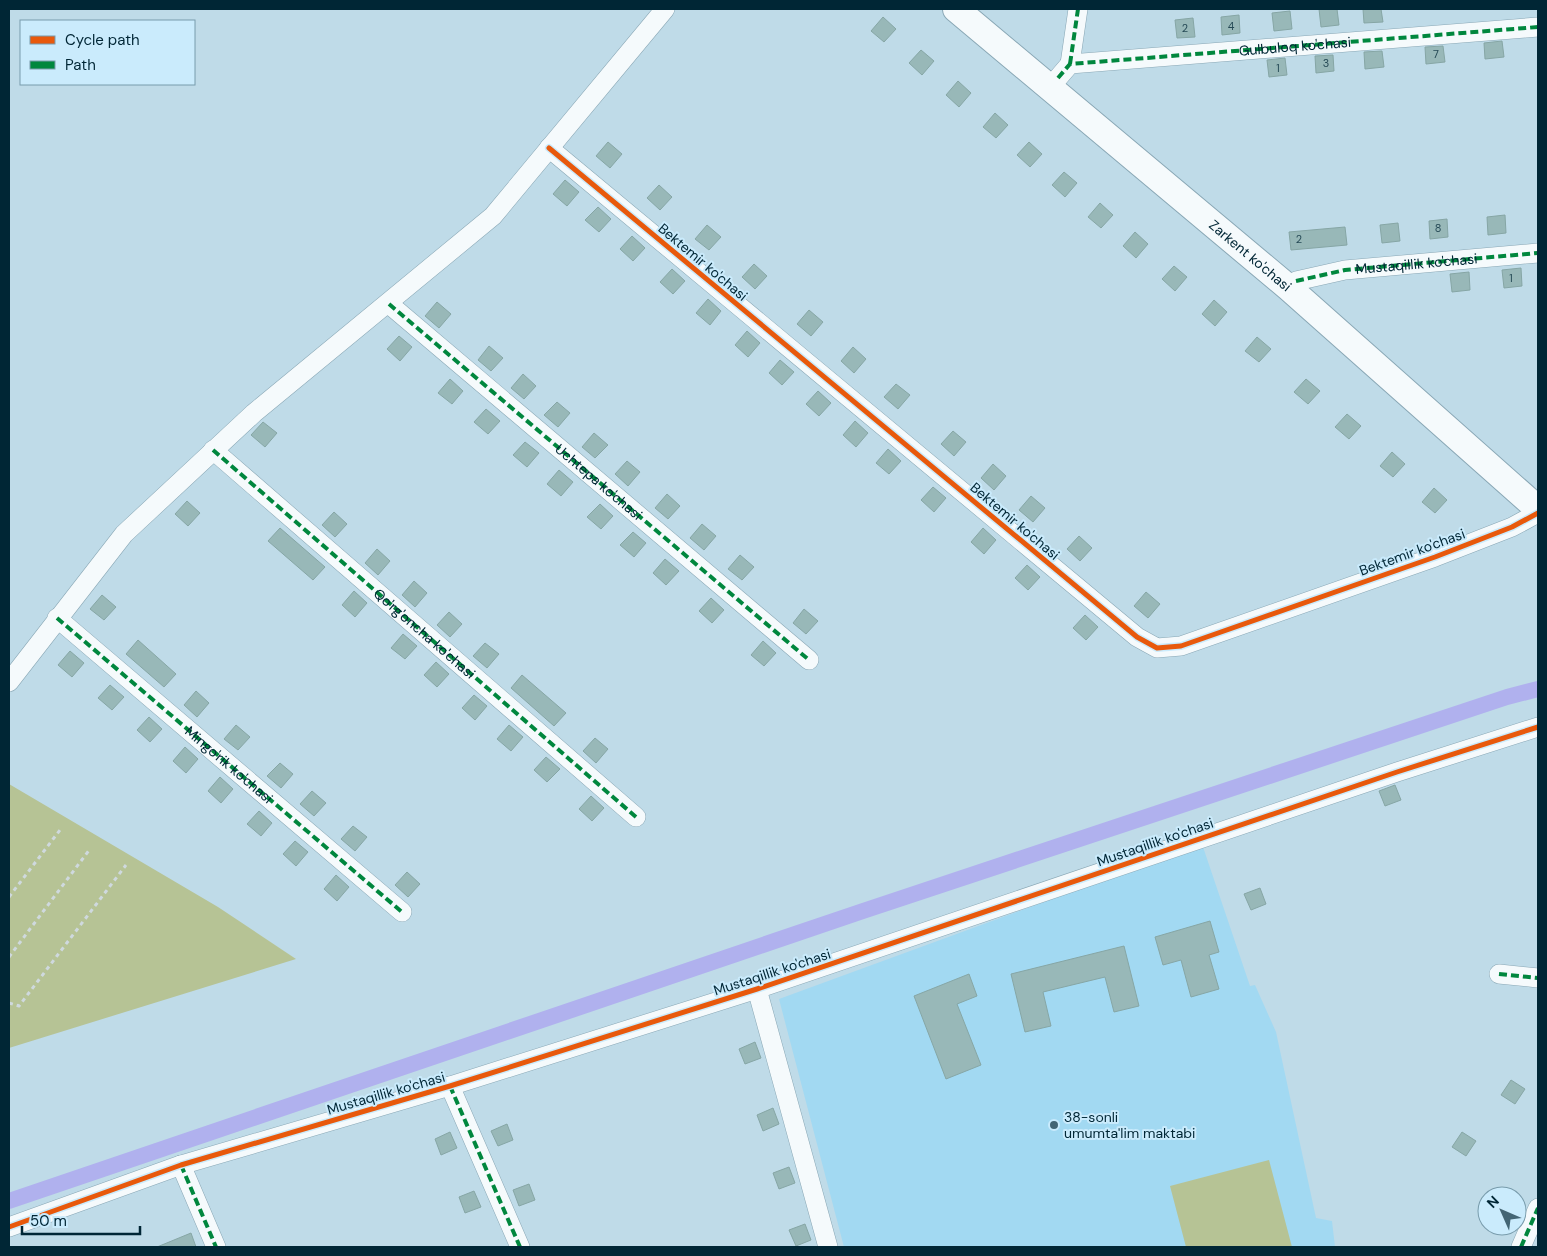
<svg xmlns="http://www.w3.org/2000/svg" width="1547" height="1256" viewBox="0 0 1547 1256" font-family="'DM Sans',sans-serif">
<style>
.built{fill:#a2d9f2}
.green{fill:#b6c395}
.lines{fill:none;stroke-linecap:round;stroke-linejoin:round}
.canal{stroke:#b0b1ee;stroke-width:16}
.building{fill:#98b8b8;stroke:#86a6a5}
.minor-casing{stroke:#89a7b5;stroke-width:20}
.secondary-casing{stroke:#89a7b5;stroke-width:28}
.path{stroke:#cfd9de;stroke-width:3;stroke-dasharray:4 4;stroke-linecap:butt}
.minor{stroke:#f5fafc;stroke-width:19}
.secondary{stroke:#f5fafc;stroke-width:26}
.quiet{stroke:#00873e;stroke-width:4;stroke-dasharray:8 4;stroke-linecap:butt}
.cycleway-casing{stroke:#caebfc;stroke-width:8}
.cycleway{stroke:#e8590c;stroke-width:5}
.poi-dot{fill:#436574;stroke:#caebfc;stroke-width:2}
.labels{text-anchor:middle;stroke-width:4;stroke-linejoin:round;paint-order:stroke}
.number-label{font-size:11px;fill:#264a56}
.street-label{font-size:14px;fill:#002635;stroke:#caebfc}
.poi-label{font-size:14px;fill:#002635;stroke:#caebfc;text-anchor:start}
</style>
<rect width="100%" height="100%" fill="#bfdbe8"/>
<path class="built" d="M1202 844 1250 986 1255 985 1276 1032 1316 1218 1332 1221 1335 1247H844L779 999Z"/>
<path class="green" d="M9 784 218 907 296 959 9 1048Z
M1269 1160 1292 1247H1186L1170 1186Z"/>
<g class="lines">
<path class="canal" d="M9 1201 863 911 1507 697 1538 689"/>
</g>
<path class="building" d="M1319 9H1337L1339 25 1321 27Z
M1363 9H1381L1383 22 1364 23Z
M1290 11 1292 29 1274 31 1272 13Z
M1239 15 1240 33 1222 35 1221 17Z
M883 17 896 29 884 42 871 31Z
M1193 18 1195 37 1177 38 1175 20Z
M1502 41 1504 57 1485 59 1484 43Z
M1443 46 1445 62 1426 64 1425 47Z
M921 50 934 61 922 75 909 63Z
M1382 51 1384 67 1365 69 1364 52Z
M1333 55 1334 71 1316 73 1315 56Z
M1285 58 1287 75 1269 77 1267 60Z
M958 81 971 93 959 107 946 95Z
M995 113 1008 125 996 138 983 127Z
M608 142 622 154 610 168 596 156Z
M1029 142 1042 154 1030 167 1017 155Z
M1064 172 1077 183 1065 197 1052 185Z
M565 180 579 192 567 206 553 194Z
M659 185 672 197 660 210 647 198Z
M1100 203 1113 215 1101 228 1088 217Z
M598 207 611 219 599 232 585 220Z
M1505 215 1506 233 1488 235 1487 217Z
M1447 219 1448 237 1430 239 1429 221Z
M1398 223 1400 241 1382 243 1380 225Z
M707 225 721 237 709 250 695 239Z
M1345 227 1347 245 1291 250 1289 232Z
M1135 232 1148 244 1136 258 1123 246Z
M632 236 645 248 633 261 620 249Z
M754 264 767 276 755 289 742 277Z
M1174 266 1187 277 1175 291 1162 279Z
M1521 268 1522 286 1504 288 1502 270Z
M672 269 685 281 673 294 660 282Z
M1469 272 1470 290 1452 292 1450 274Z
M708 299 721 311 710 325 696 313Z
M1214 300 1227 312 1215 326 1202 314Z
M437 302 451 314 439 328 425 316Z
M809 310 823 322 811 336 797 324Z
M747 331 760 343 748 357 735 345Z
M399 336 412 347 400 361 387 349Z
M1257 337 1271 349 1259 362 1245 351Z
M489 346 503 358 491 371 478 360Z
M853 347 866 359 854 373 841 361Z
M780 360 794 372 782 385 769 373Z
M523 374 536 386 524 399 511 388Z
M450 379 463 391 452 404 438 393Z
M1306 379 1320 391 1308 404 1294 392Z
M896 384 910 395 898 409 884 397Z
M818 391 831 403 819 416 806 404Z
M557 402 570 413 558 427 544 415Z
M486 409 500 421 488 434 474 422Z
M1347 414 1361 426 1349 439 1335 427Z
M855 421 868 433 856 447 843 435Z
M263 422 277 433 265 447 251 435Z
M953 431 966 442 954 456 941 444Z
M594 433 608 445 595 458 582 447Z
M525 442 539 453 527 467 513 455Z
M888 449 901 461 889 474 876 463Z
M1392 452 1405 464 1393 477 1380 466Z
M627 461 640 472 628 486 615 474Z
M993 464 1006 476 994 490 981 478Z
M559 470 573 482 561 496 547 484Z
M933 487 946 498 934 512 921 500Z
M1434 488 1447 500 1435 513 1422 502Z
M667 494 680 506 668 519 655 508Z
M1031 496 1045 508 1033 522 1019 510Z
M187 501 200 513 188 526 175 514Z
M600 504 613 516 601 529 587 517Z
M334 512 347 524 335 537 322 525Z
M702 524 716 536 704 550 690 538Z
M280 528 325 567 313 580 268 541Z
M983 528 996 540 984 554 971 542Z
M633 532 646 543 634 557 620 545Z
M1079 536 1092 548 1080 561 1067 549Z
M377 549 390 561 378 575 365 563Z
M740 555 754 567 742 580 728 569Z
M665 559 679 571 666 585 653 573Z
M1027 565 1040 577 1028 590 1015 578Z
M414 581 427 593 415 607 402 595Z
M354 591 367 603 355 617 342 605Z
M1146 592 1160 604 1148 618 1134 606Z
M102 595 116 607 104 620 90 609Z
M711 598 724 610 712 623 699 611Z
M804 609 818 621 806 634 793 623Z
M449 612 462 624 450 637 437 625Z
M1085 615 1098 627 1086 640 1073 628Z
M403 634 417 646 405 659 391 648Z
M138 640 176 674 164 687 126 654Z
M763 641 776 653 764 666 751 655Z
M485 643 499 654 487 668 473 656Z
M70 651 84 663 72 677 58 665Z
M436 662 449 674 437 687 424 675Z
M522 675 566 713 554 726 511 688Z
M110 685 124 697 112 710 98 698Z
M196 691 209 703 197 717 184 705Z
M474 695 487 706 475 720 462 708Z
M149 717 162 729 150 742 137 730Z
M236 725 250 737 238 750 224 739Z
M509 725 523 737 511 751 497 739Z
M595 738 608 749 596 763 583 751Z
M185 747 198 759 186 773 173 761Z
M546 757 560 769 547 782 534 770Z
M280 763 293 774 281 788 267 776Z
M220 777 233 789 221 803 208 791Z
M1395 785 1401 800 1385 806 1379 791Z
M312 791 326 803 314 816 300 804Z
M591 796 604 808 592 821 579 809Z
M259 811 272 823 261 836 247 824Z
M353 826 367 837 355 851 341 839Z
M295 841 308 852 296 866 283 854Z
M407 872 420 884 408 897 395 885Z
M336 875 349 887 337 901 324 889Z
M1260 888 1266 904 1251 910 1244 894Z
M1210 921 1219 952 1209 955 1219 989 1191 997 1181 960 1163 965 1155 937Z
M1124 946 1139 1006 1114 1012 1105 977 1043 992 1051 1026 1025 1032 1011 974Z
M969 974 977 996 957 1004 981 1065 946 1079 914 996Z
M755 1042 761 1058 745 1064 739 1049Z
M1511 1080 1525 1089 1515 1104 1501 1095Z
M773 1108 779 1124 763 1131 757 1115Z
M507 1124 513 1140 498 1146 491 1131Z
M450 1132 457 1148 441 1155 435 1139Z
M1462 1132 1476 1141 1466 1156 1452 1147Z
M789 1167 795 1183 779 1189 773 1173Z
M529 1184 535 1200 519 1206 513 1190Z
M474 1191 481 1207 465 1213 459 1197Z
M805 1224 811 1240 796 1246 789 1230Z
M191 1233 196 1247H157Z"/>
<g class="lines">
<g class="minor-casing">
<g id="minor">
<path d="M1070 64 1078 9"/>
<path d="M1058 78 1070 64 1538 27"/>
<path d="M549 148 1137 637 1157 648 1181 646 1435 557 1512 527 1538 513"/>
<path d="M1296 281 1345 270 1538 253"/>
<path id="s1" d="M389 304 809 660"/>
<path id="s2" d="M213 450 636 817"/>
<path id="s3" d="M57 618 402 912"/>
<path d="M9 682 124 534 254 413 493 216 665 9"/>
<path d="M1499 974 1538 978"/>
<path d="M757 989 828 1247"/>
<path d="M450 1086 520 1247"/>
<path d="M181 1165 216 1247"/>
<path d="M9 1227 181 1165 450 1086 757 989 1397 772 1538 727"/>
<path d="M1521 1247 1538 1208"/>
</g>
</g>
<g class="secondary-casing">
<g id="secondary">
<path id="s4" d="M956 9 1289 288 1538 509"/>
</g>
</g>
<path class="path" d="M9 897 60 830
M9 957 90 849
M9 1003 19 1006 126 865"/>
<use href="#minor" class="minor"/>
<use href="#secondary" class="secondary"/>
<g class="quiet">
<path d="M1070 64 1078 9"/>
<path id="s5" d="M1058 78 1070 64 1538 27"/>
<path id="s6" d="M1296 281 1345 270 1538 253"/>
<path d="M389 304 809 660"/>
<path d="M213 450 636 817"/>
<path d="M57 618 402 912"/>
<path d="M1499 974 1538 978"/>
<path d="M450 1086 520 1247"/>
<path d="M181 1165 216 1247"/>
<path d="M1521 1247 1538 1208"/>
</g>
<g class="cycleway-casing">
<path id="cycleway" d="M549 148 1137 637 1157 648 1181 646 1435 557 1512 527 1538 513
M9 1227 181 1165 450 1086 757 989 1397 772 1538 727"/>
</g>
<use href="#cycleway" class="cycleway"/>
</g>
<circle class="poi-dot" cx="1054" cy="1125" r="5"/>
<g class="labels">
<g class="number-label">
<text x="1231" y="30">4</text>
<text x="1185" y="32">2</text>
<text x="1436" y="58">7</text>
<text x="1326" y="67">3</text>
<text x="1278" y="72">1</text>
<text x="1438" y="232">8</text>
<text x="1299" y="243">2</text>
<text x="1511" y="282">1</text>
</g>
<g class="street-label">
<text dy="5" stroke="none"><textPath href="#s5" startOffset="244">Gulbuloq ko'chasi</textPath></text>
<text dy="5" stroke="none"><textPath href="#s4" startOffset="384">Zarkent ko'chasi</textPath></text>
<text transform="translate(703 262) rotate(40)" y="5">Bektemir ko'chasi</text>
<text dy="5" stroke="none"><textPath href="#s6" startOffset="122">Mustaqillik ko'chasi</textPath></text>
<text dy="5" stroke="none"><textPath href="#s1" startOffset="275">Uchtepa ko'chasi</textPath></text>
<text transform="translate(1015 521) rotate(40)" y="5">Bektemir ko'chasi</text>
<text transform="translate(1412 552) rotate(-20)" y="5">Bektemir ko'chasi</text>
<text dy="5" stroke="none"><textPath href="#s2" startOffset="280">Qo'rg'oncha ko'chasi</textPath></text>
<text dy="5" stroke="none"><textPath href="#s3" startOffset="226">Mingo'rik ko'chasi</textPath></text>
<text transform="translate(1155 842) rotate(-19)" y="5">Mustaqillik ko'chasi</text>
<text transform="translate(772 972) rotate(-18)" y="5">Mustaqillik ko'chasi</text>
<text transform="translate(386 1093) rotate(-16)" y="5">Mustaqillik ko'chasi</text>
</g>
<g class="poi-label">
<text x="1064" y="1122">38-sonli<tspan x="1064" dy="16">umumta'lim maktabi</tspan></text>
</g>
</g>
<rect width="1547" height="1256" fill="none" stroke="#002635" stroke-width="20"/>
<rect x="20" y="20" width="175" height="65" fill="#caebfc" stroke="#799cac"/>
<rect x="30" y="36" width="25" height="8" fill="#e8590c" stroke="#799cac"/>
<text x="65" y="45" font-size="15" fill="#002635">Cycle path</text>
<rect x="30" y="61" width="25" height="8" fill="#00873e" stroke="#799cac"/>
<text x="65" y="70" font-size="15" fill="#002635">Path</text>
<g transform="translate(1502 1211) rotate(315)"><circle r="24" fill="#caebfc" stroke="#799cac"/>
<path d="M0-4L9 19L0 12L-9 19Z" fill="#436574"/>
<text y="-8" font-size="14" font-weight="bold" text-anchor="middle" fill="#002635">N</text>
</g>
<path d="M22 1226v8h118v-8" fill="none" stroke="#002635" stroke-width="2.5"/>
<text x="30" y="1226" font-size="15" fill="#002635" stroke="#caebfc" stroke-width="4" paint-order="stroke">50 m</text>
</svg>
